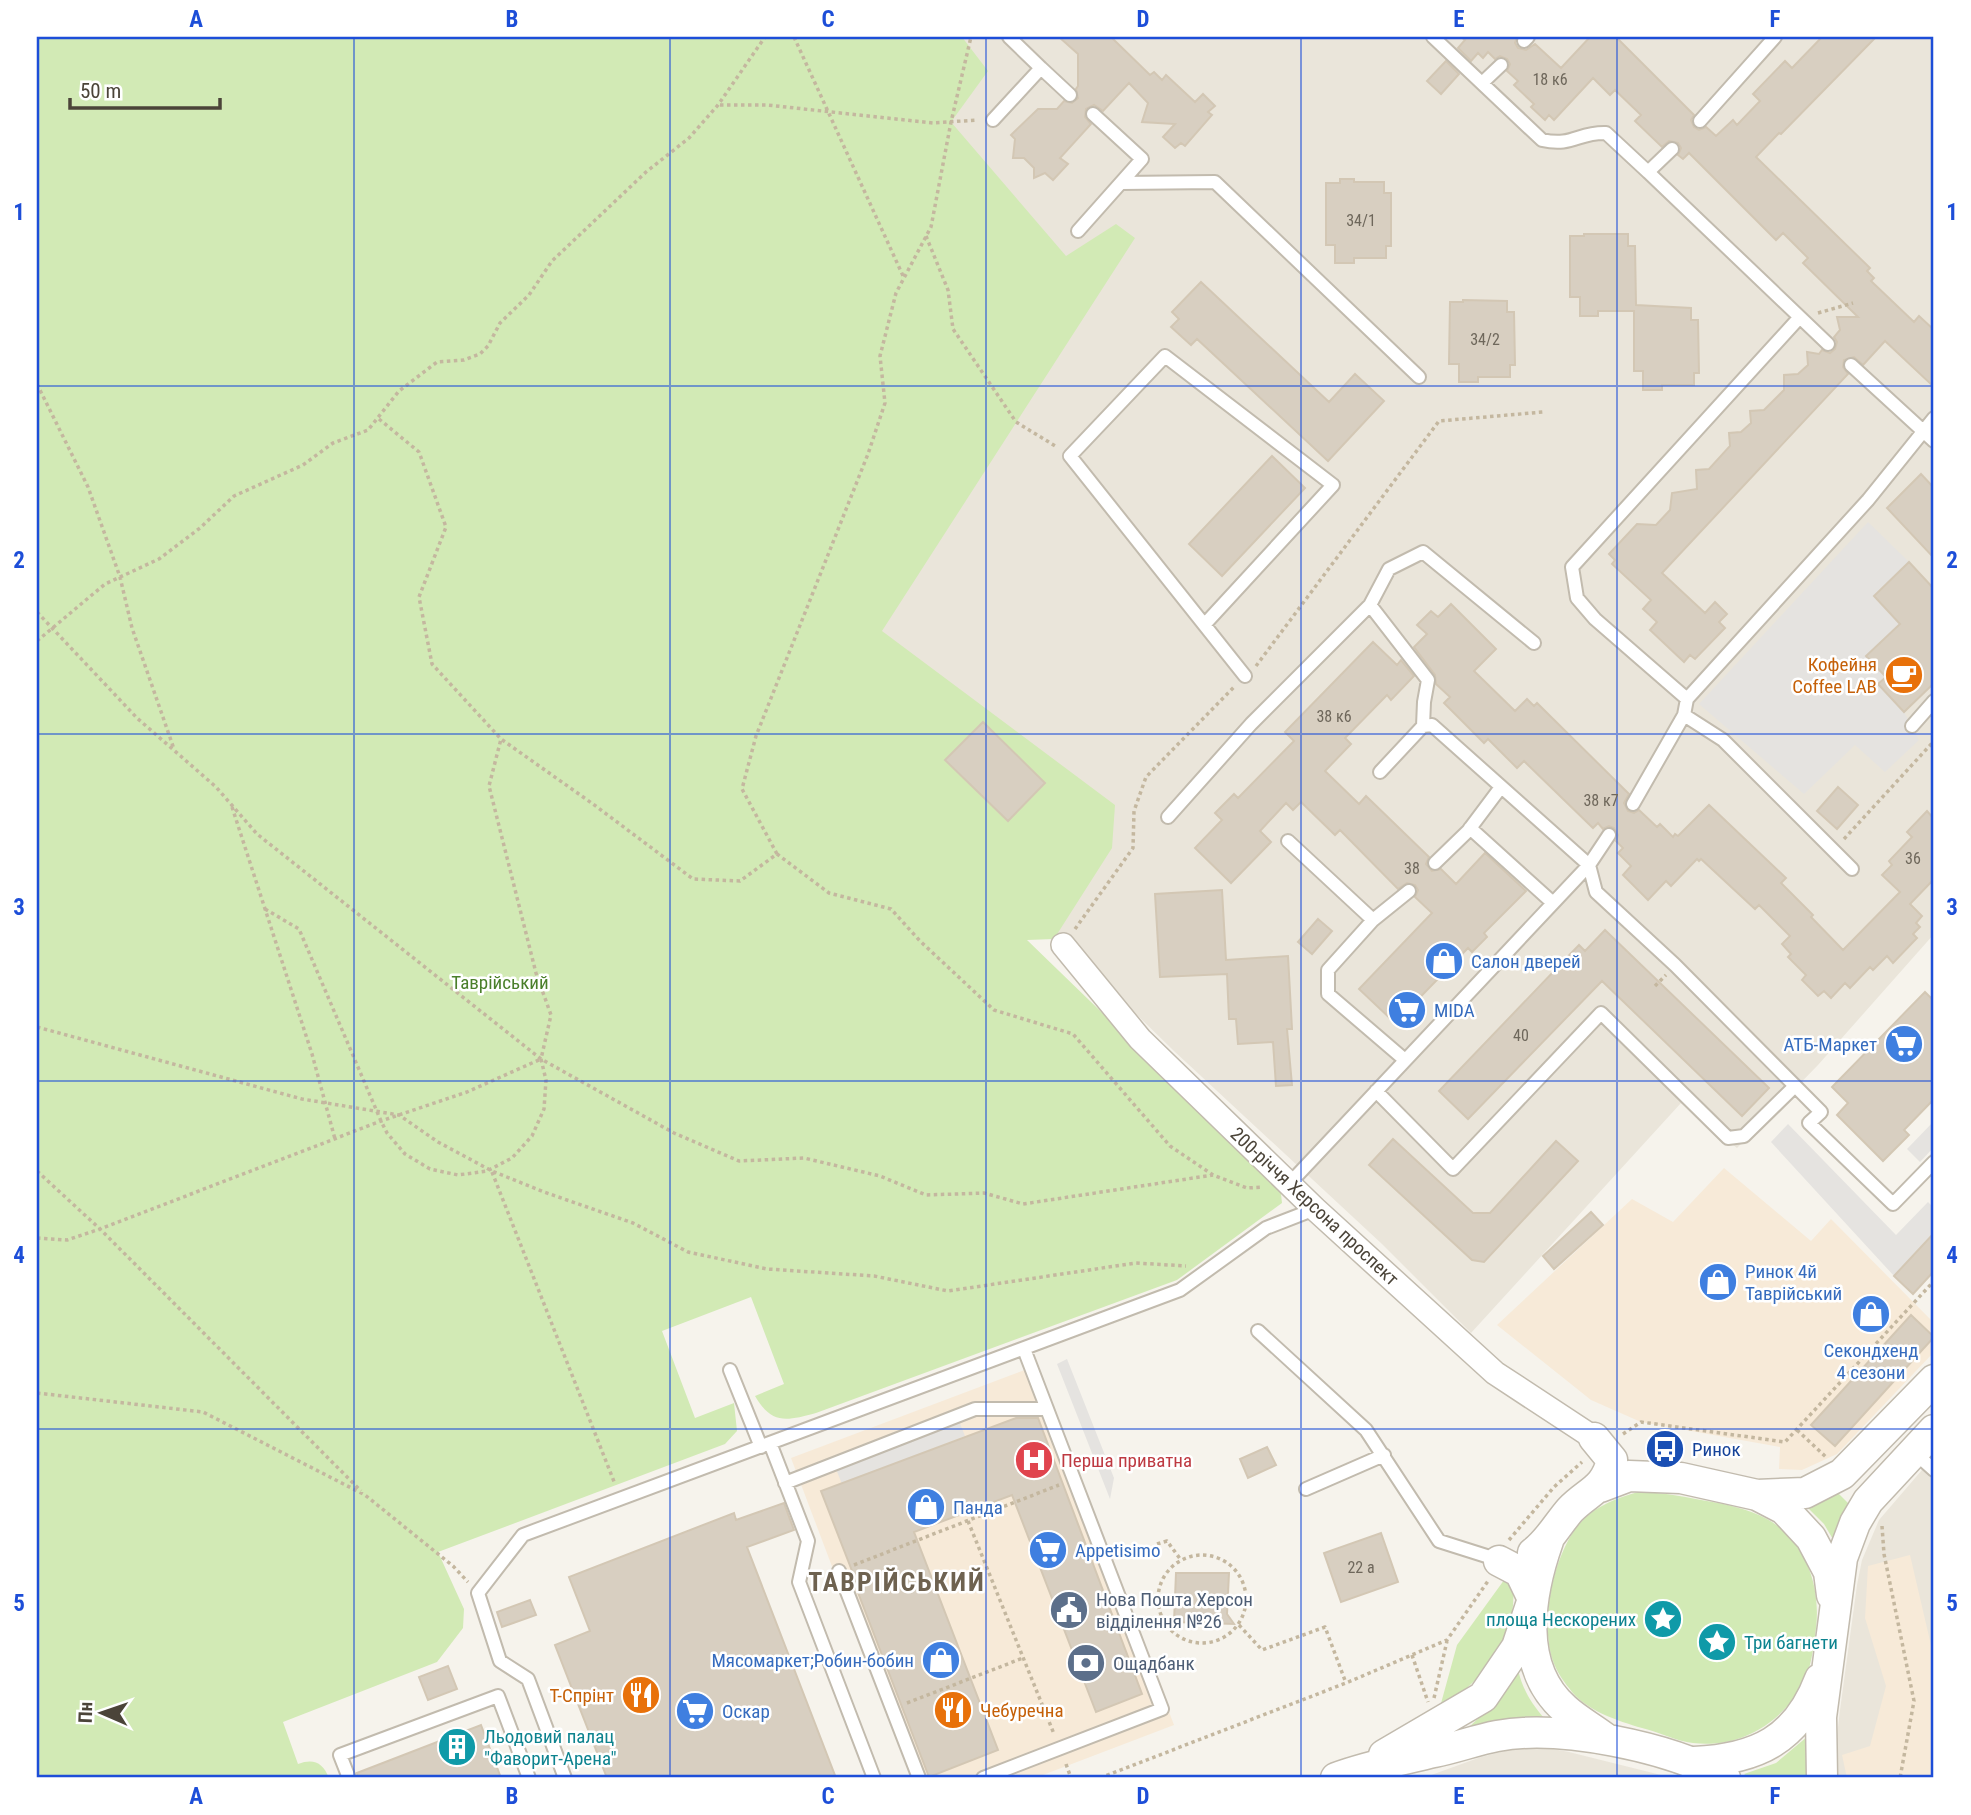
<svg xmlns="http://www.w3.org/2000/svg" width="1971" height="1815" viewBox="0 0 1971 1815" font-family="'Roboto Condensed',sans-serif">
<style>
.residential{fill:#eae5da}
.commercial{fill:#f7ead8}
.green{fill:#d2eab5}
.parking{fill:#e5e3e0}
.building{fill:#d8cfc1;stroke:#d3c7b4;stroke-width:2}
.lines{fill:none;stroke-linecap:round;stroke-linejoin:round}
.service-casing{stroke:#c2bbae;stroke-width:16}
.minor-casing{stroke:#c2bbae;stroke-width:26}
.tertiary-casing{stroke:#c2bbae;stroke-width:33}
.path{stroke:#c4b79f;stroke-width:3.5;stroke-dasharray:3.5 3.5;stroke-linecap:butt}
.service{stroke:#fff;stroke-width:12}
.minor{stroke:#fff;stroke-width:23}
.tertiary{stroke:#fff;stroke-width:30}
.grid{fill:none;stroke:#1d4ed8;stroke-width:2;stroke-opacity:0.55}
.labels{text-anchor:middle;stroke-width:5;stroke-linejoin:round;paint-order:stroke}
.number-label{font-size:16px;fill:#6e675b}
.food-label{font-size:19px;fill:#c56008;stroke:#fff;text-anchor:end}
.shop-label{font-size:19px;fill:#366cbe;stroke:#fff;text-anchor:start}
.park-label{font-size:19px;fill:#4a7f2a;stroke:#fff}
.street-label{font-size:19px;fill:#4b4439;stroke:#fff}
.transit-label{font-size:19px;fill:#164399;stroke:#fff;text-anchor:start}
.health-label{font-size:19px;fill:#be3a42;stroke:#fff;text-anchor:start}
.service-label{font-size:19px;fill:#4e5e75;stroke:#fff;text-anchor:start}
.culture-label{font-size:19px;fill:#0d838f;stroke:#fff;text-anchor:start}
.district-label{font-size:26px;font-weight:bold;letter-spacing:2px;fill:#6e6250;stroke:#fff}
.neatline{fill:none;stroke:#1d4ed8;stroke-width:2.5}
.grid-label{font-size:23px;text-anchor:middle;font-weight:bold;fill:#1d4ed8}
</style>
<rect width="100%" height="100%" fill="#f6f3ec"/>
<path class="residential" d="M811 37H1934V934L1818 1065 1737 1148 1681 1103 1471 1333 1382 1244 1174 1051 1093 972 1063 945 1027 924 842 583Z
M1934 1456V1778H1836L1835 1753 1840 1710 1857 1585 1862 1560 1879 1520Z
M1542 1747 1569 1752 1673 1778H1423L1481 1757 1513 1749Z"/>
<path class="commercial" d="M1724 1168 1811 1241 1831 1219 1934 1323V1352L1837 1454 1802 1470 1779 1469 1780 1447 1641 1422 1591 1400 1497 1325 1632 1199 1673 1222Z
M1038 1365 1174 1725 1035 1778H912L791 1458Z
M1910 1555 1934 1658V1778H1847L1842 1755 1870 1746 1886 1686 1865 1618 1868 1566Z"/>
<path class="green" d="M37 37H962L988 71 951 122 1066 256 1116 224 1135 238 882 631 1115 805 1112 848 1054 939 1027 940 1280 1185 1282 1203 1177 1280 816 1413C786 1421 772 1425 755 1396L784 1384 751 1297 662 1331 695 1418 734 1403 737 1431 725 1444 438 1552 464 1609 463 1628 437 1662 283 1722 298 1764C314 1758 323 1763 329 1778H37Z
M1638 1492C1660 1492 1680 1496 1701 1500 1724 1504 1747 1508 1767 1519 1806 1541 1821 1587 1816 1628 1813 1651 1811 1675 1797 1694 1773 1728 1736 1748 1693 1743 1676 1741 1659 1732 1642 1728 1618 1721 1584 1710 1569 1688 1563 1681 1556 1670 1553 1661 1539 1622 1554 1550 1582 1521 1597 1505 1618 1498 1638 1492Z
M1838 1493 1850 1505 1834 1541 1824 1524 1803 1503Z
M1507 1576 1512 1579C1521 1634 1486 1680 1440 1707L1457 1645Z
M1518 1670C1523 1690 1531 1703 1544 1718H1513L1469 1727 1499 1699Z
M1808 1736 1807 1778H1749L1744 1774 1776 1763Z"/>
<path class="parking" d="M1868 522 1909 562 1874 595 1900 624 1867 656 1886 677 1878 684 1904 712 1919 740 1885 772 1855 745 1804 794 1699 704Z
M1934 1121V1147L1920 1162 1907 1149Z
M1788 1124 1896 1235 1928 1202 1934 1208V1233L1894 1276 1771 1142Z
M1067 1359 1114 1478 1110 1499 1057 1364Z
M959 1421 965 1436 842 1484 836 1469Z"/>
<path class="building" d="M1059 37H1111L1150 75 1154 72 1162 80 1166 75 1195 102 1203 94 1215 106 1208 112 1212 115 1185 146 1181 143 1175 148 1163 137 1175 124 1142 122 1148 103 1129 83 1103 111 1094 105 1086 109 1085 117 1091 124 1060 158 1068 164 1053 180 1045 173 1034 178V168L1024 158H1013L1015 139 1011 135 1038 109H1057L1064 101 1072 103 1078 98 1076 89 1078 86V54Z
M1461 37H1517L1515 43 1518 48 1526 50 1535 44 1561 68 1590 37H1616L1694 115 1691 120 1694 127 1699 130 1706 127 1716 136 1733 120 1737 125 1760 101 1753 94 1785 61 1792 68 1822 37H1876L1781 134 1779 133 1756 157 1870 268 1867 271 1874 278 1871 281 1914 322 1919 316 1934 330V387L1885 341 1863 365 1854 357 1844 360 1843 367 1848 374 1662 573 1705 613 1715 602 1727 614 1719 622 1725 628 1695 659 1690 655 1684 662 1650 630 1657 622 1643 609 1651 600 1612 564 1615 560 1609 554 1637 524 1656 525 1670 510 1672 493 1697 489 1696 470 1709 469 1730 446 1729 433 1741 432 1751 423 1750 411 1764 410 1784 390V375L1798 374 1808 365 1807 352 1819 354 1822 350 1830 353 1835 349 1837 342 1834 337 1840 330 1837 317H1858L1803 263 1808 258 1783 233 1776 240 1689 153 1683 159 1678 155 1681 148 1678 143 1669 141 1662 147 1635 121 1641 115 1615 90 1610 95 1593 78 1554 120 1549 115 1545 120 1531 107 1534 104 1514 85 1518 81 1507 71 1510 64 1507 59 1500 56 1495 59 1488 52 1483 58 1478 53 1471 61 1458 48 1465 40Z
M1446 61 1459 74 1441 94 1427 81Z
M1340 179H1354V182H1384V193H1391V246H1386V258H1354V263H1335V245H1326V183H1340Z
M1584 234H1628V246H1635L1636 305 1691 308V320H1698L1699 373H1694V385H1662V390H1643V371H1634V311H1598V316H1580V297H1570V236H1584Z
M1201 282 1329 402 1355 374 1384 401 1328 461 1197 339 1191 345 1171 327 1179 319 1172 312Z
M1463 300 1507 301V312H1514L1515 365H1510V377H1478V382H1459V364H1449L1450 302H1463Z
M1272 456 1305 488 1222 576 1189 544Z
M1921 474 1934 488V558L1887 508Z
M1909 562 1934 589V683L1904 712 1878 684 1886 677 1866 656 1900 624 1874 596Z
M1451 604 1496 649 1474 671 1515 711 1527 699 1534 706 1537 703 1629 794 1624 803 1628 811 1634 813 1639 810 1657 827 1660 824 1673 837 1675 834 1678 836 1709 805 1786 878 1781 883 1813 915 1811 917 1843 950 1900 892 1882 875 1892 865 1889 861 1912 837 1907 832 1927 811 1934 819V879L1910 904 1922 916 1916 923 1920 927 1913 934 1917 938 1893 963 1887 956 1873 970 1870 967 1850 988 1845 983 1831 998 1824 991 1818 996 1802 980 1806 975 1788 957 1791 954 1782 944 1790 936 1759 905 1755 909 1701 859 1699 861 1697 859 1671 886 1666 881 1648 900 1623 875 1631 866 1618 853 1623 848 1616 841 1618 835 1614 828 1609 826 1603 829 1598 823 1593 828 1524 761 1517 768 1488 739 1484 743 1444 703 1450 697 1436 684 1435 675 1414 647 1427 634 1417 625 1431 611 1438 617Z
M1373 642 1397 665 1401 660 1414 676 1391 700 1387 695 1345 738 1351 744 1325 771 1359 804 1366 796 1429 857 1426 864 1432 871 1441 869 1456 884 1485 853 1526 891 1484 933 1487 937 1472 952 1468 948 1395 1023 1359 989 1432 913 1415 897 1418 890 1415 885 1407 883 1398 889 1340 830 1335 835 1301 802 1293 810 1286 803 1260 831 1271 842 1231 883 1195 848 1222 820 1215 813 1234 794 1238 798 1294 741 1285 732Z
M983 722 1045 783 1008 821 945 760Z
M1838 787 1858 805 1837 829 1817 811Z
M1222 890 1226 960 1288 956 1292 1029H1287L1292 1085 1276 1086 1273 1042 1238 1044 1236 1019H1229L1227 974 1160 977 1155 894Z
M1318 919 1332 931 1312 954 1298 942Z
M1605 930 1769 1088 1742 1116 1602 981 1468 1119 1439 1091 1579 945 1585 951Z
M1925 992 1934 1001V1099L1904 1130 1909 1135 1883 1161 1837 1115 1848 1103 1832 1087Z
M1393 1139 1473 1213H1490L1556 1141 1578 1161 1484 1262 1472 1260 1369 1165Z
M1591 1212 1603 1225 1554 1269 1543 1256Z
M1934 1233V1271L1913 1294 1894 1276Z
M1911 1315 1934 1337 1835 1446 1811 1425Z
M1016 1418H1038L1142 1694 1096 1712 1012 1495 914 1532 998 1750 929 1777 852 1577 854 1576 821 1491Z
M1267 1447 1276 1465 1248 1478 1240 1459Z
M784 1503 794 1530 747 1547 836 1778H607L555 1645 590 1631 569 1577 734 1513 736 1520Z
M1381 1533 1398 1582 1341 1602 1324 1553Z
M1176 1573H1229L1227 1614 1234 1624 1174 1622Z
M530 1600 536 1615 502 1627 497 1612Z
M448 1666 457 1689 428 1700 419 1677Z
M481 1725 501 1778H358L357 1773Z"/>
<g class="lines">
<g class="service-casing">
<path id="service" d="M1433 37 1542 140C1573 147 1578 132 1606 133L1648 172
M1524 41 1528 37
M1041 68 1070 95
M1482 83 1501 65
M993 120 1041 68 1009 37
M1700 121 1775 37
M1672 149 1648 172 1828 344
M1121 183 1215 182 1419 377
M1078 231 1142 159 1093 114
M1851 365 1934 441
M1370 605 1389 569 1423 552 1534 643
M1205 624 1333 485 1165 356 1070 456 1245 676
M1687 699 1868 500 1934 418
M1684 715 1687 699 1595 619 1577 598 1572 567 1799 318
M1912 726 1934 701
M1380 772 1423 726 1432 725 1589 865 1596 892 1675 965 1821 1112 1809 1123 1893 1204 1934 1162
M1633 804 1684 715 1723 740 1852 869
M1168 817 1251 724 1370 605 1428 680 1424 702 1423 726
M1470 828 1553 903
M1288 841 1373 920 1328 970V994L1405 1060
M1435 863 1468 831 1501 787
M1373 920 1409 891
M1376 1091 1453 1169 1601 1013 1728 1138 1744 1136 1794 1087
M1289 1184 1589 865 1609 835
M1258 1331 1366 1430 1439 1541 1499 1560
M730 1370 761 1447
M770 1443 808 1541 799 1582 874 1778
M1914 1452 1934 1470
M785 1483 975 1409H1047
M1306 1489 1384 1455
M839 1571 919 1778
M349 1778 340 1755 498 1696 529 1778
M565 1778 528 1679 500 1661 478 1593 523 1535 1180 1290 1266 1228 1315 1209
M983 1778 1162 1709 1024 1349"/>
</g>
<g class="minor-casing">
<path id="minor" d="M1063 945 1140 1039 1315 1209 1495 1373 1594 1438"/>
</g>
<g class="tertiary-casing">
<path id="tertiary" d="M1600 1487 1629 1476 1681 1478 1757 1495 1805 1493 1842 1474 1934 1380
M1757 1495 1784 1509 1811 1538 1829 1572 1832 1595
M1548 1541C1529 1595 1517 1667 1565 1709 1577 1720 1592 1728 1605 1738
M1533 1553C1549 1541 1557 1525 1570 1510 1588 1491 1605 1490 1612 1460L1594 1438
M1384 1755 1483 1697 1517 1647 1533 1599 1520 1572 1499 1561
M1694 1762C1757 1759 1797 1740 1820 1679
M1336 1778C1368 1766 1401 1760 1434 1752 1455 1748 1476 1740 1497 1736 1560 1724 1669 1747 1725 1778
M1822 1778 1821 1717 1842 1558 1855 1523 1868 1501 1934 1430"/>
</g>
<path class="path" d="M794 37 904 278
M720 105H767L933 123 977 120
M926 236 948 290 953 329 1016 422 1057 447
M1818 313 1853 303
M37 384 88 487 120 577 132 628 174 749
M379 419 419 452 446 527 419 597 432 664 501 739 593 804 693 879 740 881 777 854 829 893 891 909 920 941 994 1010 1073 1034 1170 1146 1213 1175 1247 1188 1263 1187
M37 612 137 718 216 787 257 834 541 1059 674 1133 739 1161 804 1158 880 1176 926 1195 984 1193 1023 1204 1213 1175
M37 641 105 584 159 559 200 528 234 496 303 465 333 443 368 430 399 391 437 362 464 360 480 354 488 346 500 323 529 295 552 261 646 172 689 138 718 105 765 37
M1256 666 1439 421 1543 412
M232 807 312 1054 335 1139
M1844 839 1934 741
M777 854 742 789 756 736 868 454 885 403 880 356 896 293 931 227 951 122 971 37
M265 909 299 929 381 1121 387 1133 405 1154 430 1169 458 1175 487 1171 512 1158 532 1136 544 1109 546 1080 541 1059 551 1015 536 973 489 786 501 739
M1075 929 1133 848 1134 811 1146 777 1235 686
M1655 986 1666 975
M37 1027 302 1099 399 1115 438 1142 492 1171 544 1192 633 1223 688 1252 767 1269 874 1276 948 1291 1136 1263 1186 1266
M37 1171 100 1229 361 1491
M492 1172 615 1484
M37 1238 67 1240 100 1229 381 1121 467 1092 541 1059
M37 1393 203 1412 365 1495 453 1566 468 1582
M1797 1430 1826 1457
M1623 1434 1641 1422 1785 1442 1934 1281
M968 1521 1054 1734
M1882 1526 1884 1554 1914 1701 1900 1778
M1509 1540 1554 1487 1582 1462
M1157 1544 1167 1541 1181 1560
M1158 1599a44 44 0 1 1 88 0a44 44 0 1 1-88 0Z
M854 1565 1059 1485
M1239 1625 1262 1650 1325 1627 1346 1683
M1412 1655 1428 1702
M1434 1698 1447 1641
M907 1703 1023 1658
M1066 1764 1071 1778
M1100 1778 1346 1683 1447 1640 1488 1581"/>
<use href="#service" class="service"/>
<use href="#minor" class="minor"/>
<use href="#tertiary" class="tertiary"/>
</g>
<path class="grid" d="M354 37V1778M670 37V1778M986 37V1778M1301 37V1778M1617 37V1778M37 386H1934M37 734H1934M37 1081H1934M37 1429H1934"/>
<defs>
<g id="cafe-disc" transform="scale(2.0125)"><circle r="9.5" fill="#e8710a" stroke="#fff"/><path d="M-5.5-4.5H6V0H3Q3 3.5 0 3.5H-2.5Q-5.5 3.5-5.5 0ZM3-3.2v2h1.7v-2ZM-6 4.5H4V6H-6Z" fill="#fff"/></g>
<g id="shop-disc" transform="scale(2.0125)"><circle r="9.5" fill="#3f7fe0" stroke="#fff"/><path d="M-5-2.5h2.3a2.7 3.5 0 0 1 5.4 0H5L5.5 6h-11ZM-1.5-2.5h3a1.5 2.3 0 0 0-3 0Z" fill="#fff"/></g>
<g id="supermarket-disc" transform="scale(2.0125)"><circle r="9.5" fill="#3f7fe0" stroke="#fff"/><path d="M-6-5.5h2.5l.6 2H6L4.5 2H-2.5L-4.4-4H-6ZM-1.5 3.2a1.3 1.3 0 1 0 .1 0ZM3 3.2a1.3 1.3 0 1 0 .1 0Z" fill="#fff"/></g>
<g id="bus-disc" transform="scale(2.0125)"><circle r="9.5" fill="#1a4fb4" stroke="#fff"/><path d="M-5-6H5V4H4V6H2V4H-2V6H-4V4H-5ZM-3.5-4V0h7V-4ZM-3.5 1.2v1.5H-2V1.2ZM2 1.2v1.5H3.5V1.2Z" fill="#fff"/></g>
<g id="hospital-disc" transform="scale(2.0125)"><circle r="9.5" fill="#e0444e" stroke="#fff"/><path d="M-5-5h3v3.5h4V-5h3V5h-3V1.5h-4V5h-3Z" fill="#fff"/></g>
<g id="civic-disc" transform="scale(2.0125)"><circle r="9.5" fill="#5c6f8a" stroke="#fff"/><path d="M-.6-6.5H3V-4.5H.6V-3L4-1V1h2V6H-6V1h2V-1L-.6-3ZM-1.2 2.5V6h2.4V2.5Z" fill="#fff"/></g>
<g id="sight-disc" transform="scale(2.0125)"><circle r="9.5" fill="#0f9aa8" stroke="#fff"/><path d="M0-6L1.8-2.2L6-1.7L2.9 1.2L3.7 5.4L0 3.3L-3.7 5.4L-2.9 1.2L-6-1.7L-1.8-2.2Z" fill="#fff"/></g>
<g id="bank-disc" transform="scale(2.0125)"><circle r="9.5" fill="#5c6f8a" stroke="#fff"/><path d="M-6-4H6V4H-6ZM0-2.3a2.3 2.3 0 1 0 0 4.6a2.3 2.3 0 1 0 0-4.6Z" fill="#fff"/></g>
<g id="restaurant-disc" transform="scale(2.0125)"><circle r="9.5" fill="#e8710a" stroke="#fff"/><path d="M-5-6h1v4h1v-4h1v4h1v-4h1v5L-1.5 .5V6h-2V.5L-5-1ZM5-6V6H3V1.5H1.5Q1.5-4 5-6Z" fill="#fff"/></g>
<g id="building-disc" transform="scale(2.0125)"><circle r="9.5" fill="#0f9aa8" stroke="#fff"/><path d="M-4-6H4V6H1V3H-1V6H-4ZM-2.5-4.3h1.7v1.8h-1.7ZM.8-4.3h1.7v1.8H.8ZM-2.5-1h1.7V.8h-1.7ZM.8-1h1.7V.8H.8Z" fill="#fff"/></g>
</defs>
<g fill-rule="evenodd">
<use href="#cafe-disc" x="1904" y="675"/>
<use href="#shop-disc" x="1444" y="961"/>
<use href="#supermarket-disc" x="1407" y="1010"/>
<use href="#supermarket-disc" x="1904" y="1044"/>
<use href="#shop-disc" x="1718" y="1282"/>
<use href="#shop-disc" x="1871" y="1314"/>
<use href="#bus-disc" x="1665" y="1449"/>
<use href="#hospital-disc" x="1034" y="1460"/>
<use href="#shop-disc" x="926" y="1507"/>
<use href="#supermarket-disc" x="1048" y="1550"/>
<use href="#civic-disc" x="1069" y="1610"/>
<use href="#sight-disc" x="1663" y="1619"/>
<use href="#sight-disc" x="1717" y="1642"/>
<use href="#shop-disc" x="941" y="1660"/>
<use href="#bank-disc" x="1086" y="1663"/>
<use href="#restaurant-disc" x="641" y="1695"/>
<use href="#restaurant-disc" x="953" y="1710"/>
<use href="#supermarket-disc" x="695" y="1711"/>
<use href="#building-disc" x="457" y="1747"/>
</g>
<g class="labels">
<g class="number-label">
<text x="1550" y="85">18 к6</text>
<text x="1361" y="226">34/1</text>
<text x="1485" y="345">34/2</text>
<text x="1334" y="722">38 к6</text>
<text x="1601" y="806">38 к7</text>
<text x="1913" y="864">36</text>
<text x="1412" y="874">38</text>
<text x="1521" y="1041">40</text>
<text x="1361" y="1573">22 а</text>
</g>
<g class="food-label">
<text x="1877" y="671">Кофейня<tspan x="1877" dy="22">Coffee LAB</tspan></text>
<text x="614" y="1702">Т-Спрінт</text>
<text x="980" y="1717" text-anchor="start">Чебуречна</text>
</g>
<g class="shop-label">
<text x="1471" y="968">Салон дверей</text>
<text x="1434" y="1017">MIDA</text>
<text x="1877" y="1051" text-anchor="end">АТБ-Маркет</text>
<text x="1745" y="1278">Ринок 4й<tspan x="1745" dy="22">Таврійський</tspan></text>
<text x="1871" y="1357" text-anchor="middle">Секондхенд<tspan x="1871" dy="22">4 сезони</tspan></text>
<text x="953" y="1514">Панда</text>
<text x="1075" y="1557">Appetisimo</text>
<text x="914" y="1667" text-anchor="end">Мясомаркет;Робин-бобин</text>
<text x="722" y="1718">Оскар</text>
</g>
<g class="park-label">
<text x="500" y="989">Таврійський</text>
</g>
<g class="street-label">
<text transform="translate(1315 1206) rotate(43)" y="7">200-річчя Херсона проспект</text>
</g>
<g class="transit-label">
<text x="1692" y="1456">Ринок</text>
</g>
<g class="health-label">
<text x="1061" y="1467">Перша приватна</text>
</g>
<g class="service-label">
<text x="1096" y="1606">Нова Пошта Херсон<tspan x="1096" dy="22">відділення №26</tspan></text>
<text x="1113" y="1670">Ощадбанк</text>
</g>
<g class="culture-label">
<text x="1636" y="1626" text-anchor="end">площа Нескорених</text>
<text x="1744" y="1649">Три багнети</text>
<text x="484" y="1743">Льодовий палац<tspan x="484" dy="22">"Фаворит-Арена"</tspan></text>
</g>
<g class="district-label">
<text x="897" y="1591">ТАВРІЙСЬКИЙ</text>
</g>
</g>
<rect width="1971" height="1815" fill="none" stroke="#ffffff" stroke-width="77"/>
<g transform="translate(102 1713) rotate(272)" stroke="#ffffff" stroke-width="5" paint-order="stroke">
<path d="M0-5L12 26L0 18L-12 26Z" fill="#4b4439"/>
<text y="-10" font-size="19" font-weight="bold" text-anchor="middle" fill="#4b4439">Пн</text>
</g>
<path d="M70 98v10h150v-10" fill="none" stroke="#4b4439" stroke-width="3.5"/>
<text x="80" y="98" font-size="21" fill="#4b4439" stroke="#ffffff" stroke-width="5" paint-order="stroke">50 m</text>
<rect x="38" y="38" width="1894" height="1738" class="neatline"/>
<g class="grid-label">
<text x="196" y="27">A</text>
<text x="512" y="27">B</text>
<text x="828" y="27">C</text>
<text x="1143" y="27">D</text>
<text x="1459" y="27">E</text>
<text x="1775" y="27">F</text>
<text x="19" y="220">1</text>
<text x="1952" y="220">1</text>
<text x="19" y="568">2</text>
<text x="1952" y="568">2</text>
<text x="19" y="915">3</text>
<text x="1952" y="915">3</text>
<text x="19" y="1263">4</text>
<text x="1952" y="1263">4</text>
<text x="19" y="1611">5</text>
<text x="1952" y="1611">5</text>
<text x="196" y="1804">A</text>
<text x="512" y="1804">B</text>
<text x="828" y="1804">C</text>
<text x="1143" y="1804">D</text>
<text x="1459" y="1804">E</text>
<text x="1775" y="1804">F</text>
</g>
</svg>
